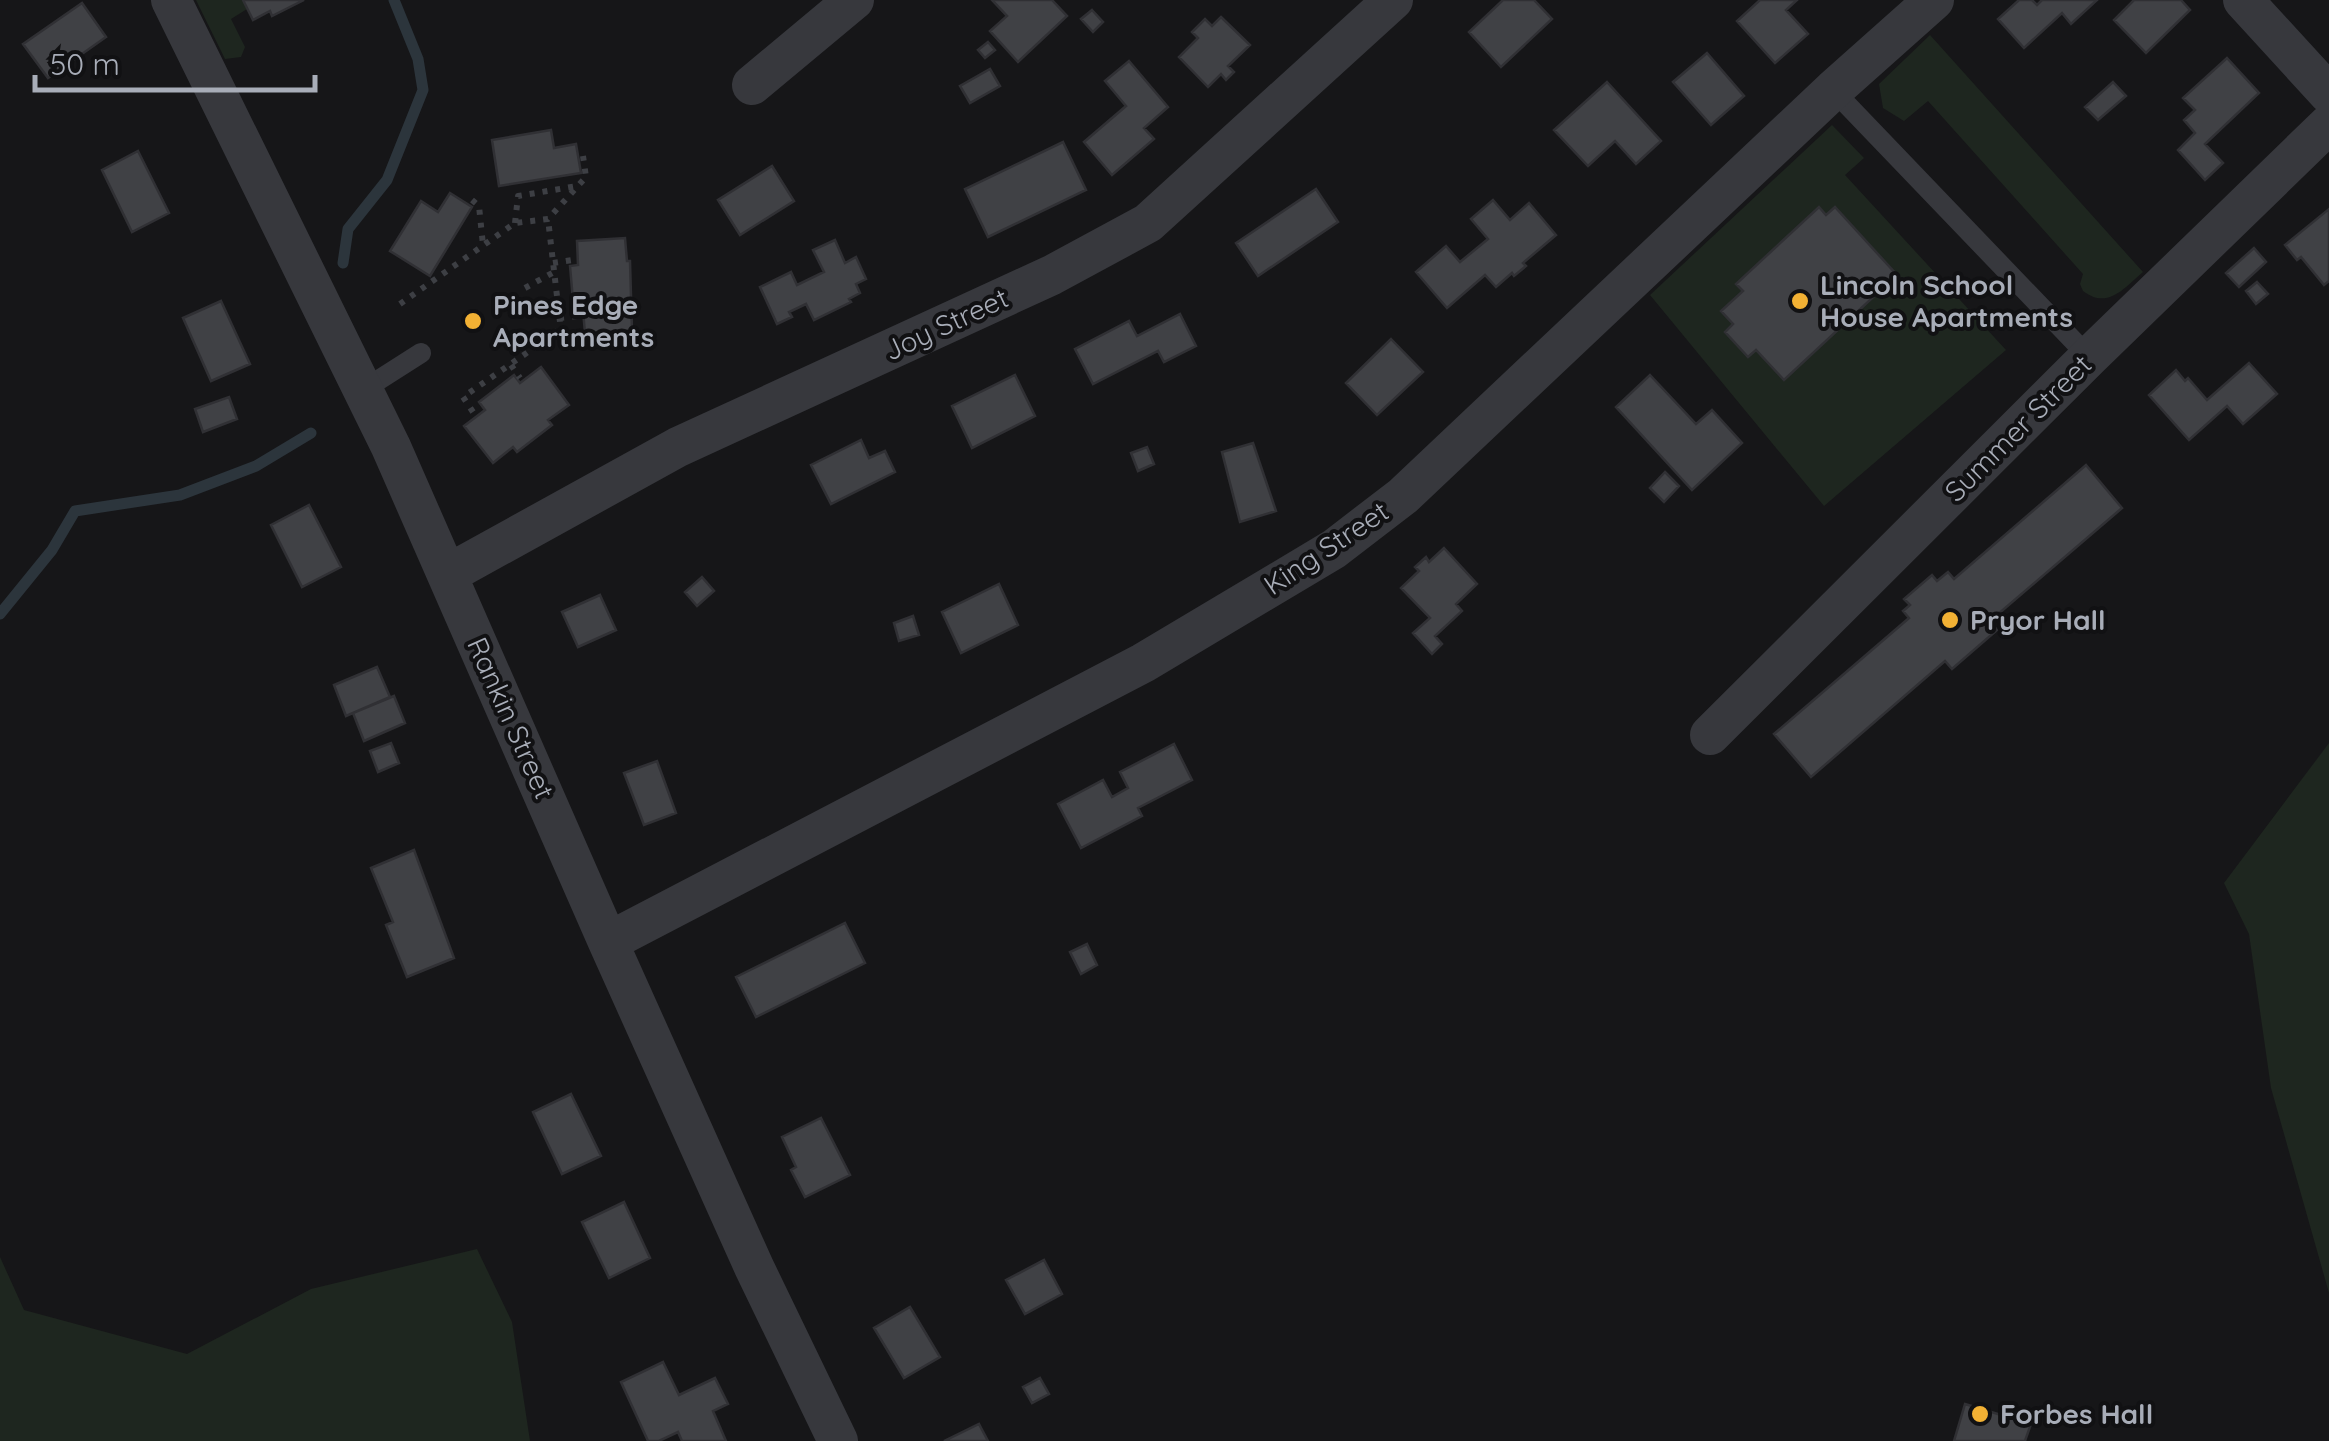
<svg xmlns="http://www.w3.org/2000/svg" width="2329" height="1441" viewBox="0 0 2329 1441" font-family="Quicksand,sans-serif">
<style>
.green{fill:#1e261f}
.lines{fill:none;stroke-linecap:round;stroke-linejoin:round}
.stream{stroke:#2c353c;stroke-width:11}
.building{fill:#404145;stroke:#303034;stroke-width:2.5}
.path{stroke:#3d3f44;stroke-width:6;stroke-dasharray:5 8;stroke-linecap:butt}
.service{stroke:#37383d;stroke-width:20}
.minor{stroke:#37383d;stroke-width:40}
.poi-dot{fill:#f2b134;stroke:#111113;stroke-width:4}
.labels{text-anchor:middle;stroke-width:8;stroke-linejoin:round;paint-order:stroke}
.poi-label{font-size:28px;font-weight:bold;fill:#a8adb8;stroke:#111113;text-anchor:start}
.street-label{font-size:28px;fill:#a8adb8;stroke:#111113}
</style>
<rect width="100%" height="100%" fill="#161618"/>
<path class="green" d="M196 0H243L247 9 231 19 245 47 241 57 225 59Z
M1930 35 2143 272C2124 288 2108 310 2083 291L2080 284 2083 274 1928 101 1904 121 1883 108 1879 84Z
M1832 125 1864 158 1845 175 2006 350 1824 506 1650 295Z
M2329 743V1293L2271 1088 2249 934 2224 883Z
M477 1249 512 1322 530 1441H0V1257L24 1310 187 1354 311 1289Z"/>
<g class="lines">
<path class="stream" d="M343 263 348 229 387 180 423 90 418 59 394 0
M0 614 52 550 75 511 180 495 256 466 311 433"/>
</g>
<path class="building" d="M243 0H304L272 16 270 11 253 20Z
M992 0H1052L1067 16 1018 62 990 31 1007 16Z
M1503 0H1534L1552 19 1501 67 1469 32Z
M1760 0H1797L1786 10 1808 34 1775 63 1737 21Z
M2019 0H2032L2037 5 2042 0H2097L2071 24 2062 13 2024 48 1998 19Z
M2134 0H2181L2190 10 2146 53 2114 20Z
M82 3 106 37 48 78 23 44Z
M1092 10 1103 22 1093 32 1081 19Z
M1221 17 1250 45 1228 66 1234 72 1226 80 1221 74 1208 87 1179 57 1198 38 1192 32 1205 19 1212 26Z
M988 42 995 50 985 58 978 50Z
M1707 53 1744 96 1711 125 1673 82Z
M2227 58 2259 93 2205 144 2223 163 2205 180 2178 150 2195 133 2184 120 2195 110 2183 98Z
M1129 61 1168 107 1144 128 1154 139 1112 175 1084 142 1126 106 1105 81Z
M990 69 1000 86 970 103 960 86Z
M1607 82 1661 141 1636 164 1615 141 1588 166 1554 130Z
M2113 82 2126 96 2098 120 2085 107Z
M551 130 554 148 576 144 581 173 499 186 492 140Z
M1063 142 1086 190 988 237 965 189Z
M138 151 169 213 132 232 102 170Z
M772 166 794 201 740 235 718 200Z
M1316 189 1338 222 1258 276 1236 243Z
M450 193 472 207 430 276 390 251 421 201 438 212Z
M1493 200 1510 220 1529 203 1556 235 1523 263 1526 266 1514 276 1512 273 1496 287 1485 275 1447 308 1416 272 1446 246 1460 262 1488 239 1471 219Z
M1819 207 1826 215 1835 207 1897 275 1784 380 1756 350 1748 357 1725 332 1733 324 1721 311 1743 291 1736 284Z
M2329 209V281L2324 285 2301 257 2297 260 2285 245Z
M625 238 627 261H630L632 330 585 333 583 311 574 312 570 266 578 265 577 241Z
M835 240 845 263 856 257 866 279 856 284 860 293 849 299 851 302 814 320 806 304 789 312 792 317 777 324 760 287 791 272 797 285 824 272 813 250Z
M2254 248 2266 262 2239 287 2226 273Z
M2257 282 2268 294 2256 304 2246 291Z
M221 301 250 364 211 381 183 318Z
M1180 314 1196 346 1164 362 1158 351 1093 384 1075 349 1129 321 1137 336Z
M1391 339 1423 372 1377 415 1346 383Z
M2249 363 2277 394 2243 424 2227 406 2189 440 2149 395 2176 370 2185 381 2188 378 2207 400Z
M541 367 569 405 548 420 552 425 517 452 513 447 493 463 464 426 485 410 479 402 514 375 520 383Z
M1015 375 1035 416 972 448 952 406Z
M1650 375 1696 424 1712 410 1742 443 1692 490 1616 407Z
M229 397 237 419 203 432 195 409Z
M861 440 869 458 885 451 895 472 831 504 811 465Z
M1253 443 1276 511 1240 522 1222 452Z
M1147 447 1154 464 1138 471 1131 453Z
M2086 465 2122 508 1990 621 1997 630 1952 669 1945 661 1811 777 1774 734 1909 618 1903 611 1910 605 1904 599 1932 575 1937 581 1948 572 1954 579Z
M1665 472 1679 486 1664 502 1650 488Z
M309 505 341 567 302 587 271 525Z
M1444 548 1477 584 1456 604 1462 611 1435 636 1442 644 1432 654 1413 633 1430 618 1401 588 1419 571 1415 567 1426 557 1429 562Z
M702 577 714 591 697 606 685 592Z
M999 584 1018 625 961 653 942 612Z
M600 595 616 630 578 647 562 612Z
M913 616 919 635 899 641 894 623Z
M377 667 390 697 346 716 334 685Z
M394 696 405 723 364 741 353 713Z
M391 743 399 763 378 772 370 751Z
M1174 744 1192 780 1138 808 1142 816 1081 848 1058 804 1103 780 1112 797 1128 788 1120 772Z
M657 761 676 813 644 825 624 773Z
M414 850 454 958 407 977 386 925 393 922 371 868Z
M845 923 865 963 756 1017 736 977Z
M1087 944 1097 965 1081 974 1070 952Z
M571 1094 601 1156 562 1174 533 1112Z
M821 1118 850 1175 805 1197 791 1170 796 1167 782 1137Z
M624 1202 650 1258 609 1278 582 1222Z
M1044 1260 1062 1294 1025 1314 1006 1280Z
M910 1307 940 1357 904 1378 874 1328Z
M663 1362 679 1395 715 1378 728 1404 713 1411 726 1441H682L678 1432 659 1441H648L621 1382Z
M1040 1378 1049 1394 1032 1403 1023 1387Z
M1965 1404 2031 1424 2025 1441H1954Z
M979 1424 988 1441H944Z"/>
<g class="lines">
<path class="path" d="M472 200 479 206 483 245
M515 223 518 196 577 186
M553 263 573 260
M525 288 554 272
M400 304 515 223 548 219 586 177 583 156
M559 318 577 316
M511 365 520 378
M473 412 463 397 557 332 560 322 548 219"/>
<path class="service" d="M1833 90 2089 357
M363 390 421 353"/>
<path class="minor" d="M171 0 391 447 608 942 754 1267 838 1441
M2243 0 2329 94
M752 85 854 0
M448 574 678 447 1052 275 1148 223 1393 0
M1710 735 2089 357 2329 124
M608 942 1143 663 1334 549 1403 496 1833 90 1934 0"/>
</g>
<g class="poi-dot">
<circle cx="1800" cy="301" r="10"/>
<circle cx="473" cy="321" r="10"/>
<circle cx="1950" cy="620" r="10"/>
<circle cx="1980" cy="1414" r="10"/>
</g>
<g class="labels">
<g class="poi-label">
<text x="1820" y="295">Lincoln School<tspan x="1820" dy="32">House Apartments</tspan></text>
<text x="493" y="315">Pines Edge<tspan x="493" dy="32">Apartments</tspan></text>
<text x="1970" y="630">Pryor Hall</text>
<text x="2000" y="1424">Forbes Hall</text>
</g>
<g class="street-label">
<text transform="translate(946 324) rotate(-25)" y="10">Joy Street</text>
<text transform="translate(2018 428) rotate(-45)" y="10">Summer Street</text>
<text transform="translate(1326 548) rotate(-34)" y="10">King Street</text>
<text transform="translate(511 718) rotate(66)" y="10">Rankin Street</text>
</g>
</g>
<path d="M35 75v15h280v-15" fill="none" stroke="#a8adb8" stroke-width="5"/>
<text x="50" y="75" font-size="30" fill="#a8adb8" stroke="#111113" stroke-width="8" paint-order="stroke">50 m</text>
</svg>
